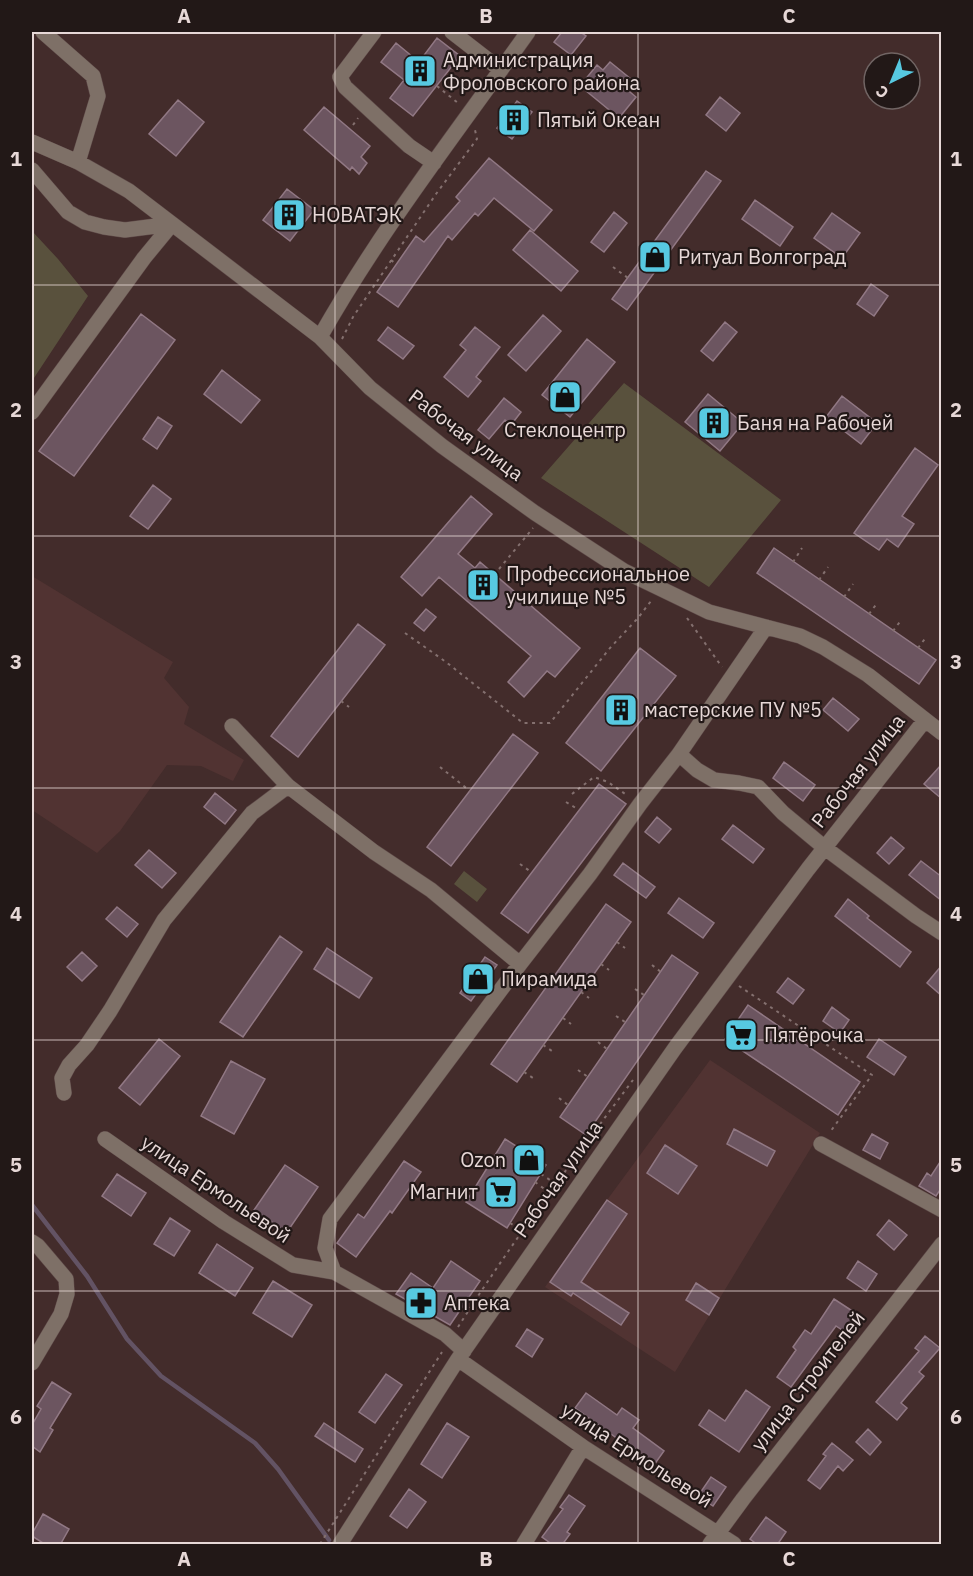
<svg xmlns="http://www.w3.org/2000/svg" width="973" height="1576" viewBox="0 0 973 1576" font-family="'IBM Plex Sans',sans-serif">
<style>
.built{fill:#513332}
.green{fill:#59513d}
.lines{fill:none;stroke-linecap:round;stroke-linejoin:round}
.stream{stroke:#635364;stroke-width:4.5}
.building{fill:#6c5560;stroke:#917884;stroke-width:1.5}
.minor-casing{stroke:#5d4847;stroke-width:16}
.path{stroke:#84706f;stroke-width:2;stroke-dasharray:3 4.5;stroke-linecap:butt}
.minor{stroke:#7e7067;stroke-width:15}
.grid{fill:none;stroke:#e7d8d7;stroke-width:1.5;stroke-opacity:0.55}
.labels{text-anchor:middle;stroke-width:4.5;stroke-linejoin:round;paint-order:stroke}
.poi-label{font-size:20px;fill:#e7d8d7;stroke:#221817;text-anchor:start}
.street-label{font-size:20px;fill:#e7d8d7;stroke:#221817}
.neatline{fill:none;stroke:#e7d8d7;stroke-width:2}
.grid-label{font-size:20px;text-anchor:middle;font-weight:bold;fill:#e7d8d7}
</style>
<rect width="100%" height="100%" fill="#432c2b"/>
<path class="built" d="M32 576 173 662 164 678 189 707 184 724 244 760 233 781 201 766 167 765 120 831 97 853 32 810Z
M710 1060 820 1133 675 1372 545 1287 607 1200Z"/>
<path class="green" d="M32 231 58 259 88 296 32 381Z
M624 383 781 500 709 587 541 478Z
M464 871 487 889 477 902 454 884Z"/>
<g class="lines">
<path class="stream" d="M32 1205 87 1276 127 1339 161 1376 255 1443 278 1469 329 1540"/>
</g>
<path class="building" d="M562 32H580L586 36 571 55 554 42Z
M437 38 460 56 413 116 390 98 404 80 381 62 396 43 419 62Z
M610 62 631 79 624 87 636 97 619 118 580 86 597 65 603 70Z
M720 97 740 113 726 131 706 115Z
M178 100 204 122 176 156 149 134Z
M517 101 532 112 512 139 497 128Z
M324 107 370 146 361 157 367 163 359 174 352 167 350 170 304 130Z
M489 158 552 210 534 231 494 198 478 216 475 213 452 240 448 236 398 307 377 292 416 236 424 242 460 201 456 197Z
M706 171 721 181 627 310 612 299Z
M287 189 314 210 290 241 263 220Z
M755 200 793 227 780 246 742 219Z
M614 212 627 223 604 252 591 242Z
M832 213 860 233 842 258 814 238Z
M530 230 578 271 561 291 513 250Z
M871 284 888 296 874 316 857 304Z
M141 314 175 340 74 476 39 451Z
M543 315 561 331 526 371 508 355Z
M725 322 737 332 713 361 701 351Z
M388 327 414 346 403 359 378 340Z
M475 327 500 347 476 377 481 381 468 397 444 377 466 350 460 345Z
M587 339 615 362 570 417 542 395Z
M222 370 260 400 241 423 204 394Z
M708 394 743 423 720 451 685 422Z
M842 396 877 423 861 444 826 417Z
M504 398 521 412 511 425 505 420 489 439 478 430Z
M158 417 172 426 157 449 143 439Z
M915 448 938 465 902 516 914 524 898 547 887 539 879 550 854 533Z
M153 485 171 499 148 529 130 516Z
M471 496 492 514 458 554 475 568 480 562 580 648 555 677 547 671 524 697 508 682 531 656 439 577 422 596 401 577Z
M774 548 936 660 919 684 757 573Z
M426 609 436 617 424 631 414 623Z
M358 624 385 645 298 757 271 736Z
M640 648 676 676 601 771 566 743Z
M833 698 859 719 848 731 823 710Z
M513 734 538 753 451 866 427 847Z
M784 762 815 785 803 801 773 778Z
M942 764V799L924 784Z
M599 784 626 804 528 933 501 913Z
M215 793 236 810 225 824 204 807Z
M657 817 671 829 659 843 645 832Z
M733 825 764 849 753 863 722 839Z
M891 837 904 848 889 864 877 853Z
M149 850 176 873 162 888 135 865Z
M921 861 942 877V901L909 875Z
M623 863 655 887 646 898 614 875Z
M679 898 714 923 703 938 668 913Z
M848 899 869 916 867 918 911 952 900 967 835 916Z
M606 904 631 922 517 1082 491 1064Z
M117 907 138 924 127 937 106 919Z
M280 936 302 952 243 1037 220 1022Z
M327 948 372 978 359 998 314 969Z
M82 952 97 966 82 981 67 967Z
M672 955 698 973 586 1135 560 1117Z
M485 957 497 965 471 1001 460 993Z
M942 965V996L927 983Z
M788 978 804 990 793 1004 777 992Z
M748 1005 860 1082 838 1115 725 1039Z
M832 1007 849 1020 840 1033 823 1021Z
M159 1039 180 1056 140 1105 119 1088Z
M879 1039 906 1057 894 1075 867 1057Z
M231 1061 265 1079 234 1134 201 1116Z
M734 1129 775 1151 767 1166 727 1144Z
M872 1134 888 1143 880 1159 863 1150Z
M505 1139 546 1165 507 1228 466 1202Z
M665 1145 697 1166 678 1194 647 1173Z
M942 1159V1187L936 1196 919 1186 927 1173 931 1176Z
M404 1161 421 1172 392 1213 390 1211 356 1257 337 1243 358 1214 364 1218Z
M285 1165 318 1187 287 1232 254 1210Z
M117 1174 146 1193 131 1216 102 1196Z
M607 1200 627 1214 581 1282 629 1313 621 1325 573 1293 571 1296 550 1282Z
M170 1218 190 1231 174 1256 154 1244Z
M889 1220 907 1235 894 1250 877 1235Z
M217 1244 253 1268 235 1296 199 1273Z
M451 1261 480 1281 450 1325 396 1294 411 1273 433 1288Z
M858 1261 877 1274 866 1291 847 1278Z
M273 1281 312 1305 292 1337 253 1313Z
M696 1283 719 1298 709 1315 686 1300Z
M834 1299 857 1314 845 1332 836 1326 791 1387 777 1377 796 1350 793 1347 805 1330 811 1334Z
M527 1329 543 1339 532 1357 516 1346Z
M925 1336 940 1348 919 1372 924 1376 901 1403 907 1408 897 1420 876 1402 919 1351 915 1348Z
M386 1374 402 1385 375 1423 359 1412Z
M52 1382 71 1394 50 1428 53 1430 40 1452 32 1446V1425L41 1409 37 1406Z
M746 1390 770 1407 739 1452 699 1425 709 1410 725 1421Z
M586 1393 617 1415 622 1408 639 1420 633 1428 664 1451 654 1465 575 1408Z
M324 1423 363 1449 355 1462 315 1436Z
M447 1423 469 1437 442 1478 421 1464Z
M868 1429 881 1442 870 1455 856 1442Z
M832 1443 853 1460 843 1471 838 1466 820 1489 808 1480 826 1456 823 1454Z
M711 1477 726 1487 713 1506 698 1496Z
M409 1489 426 1502 407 1528 390 1516Z
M569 1495 585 1506 567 1532 570 1534 562 1545H553L542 1537 563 1509 560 1507Z
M43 1514 69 1529 60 1545H46L32 1536V1534Z
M766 1517 786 1532 777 1545H758L750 1539Z"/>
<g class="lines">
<g class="minor-casing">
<path id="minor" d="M43 32 93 76 98 96 78 162
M374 32 340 77 345 87 409 146 434 163
M452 32 501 70
M32 142 78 162 129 191 320 337 370 388 442 446 535 513 624 571 709 612 800 636 823 647 868 675 942 733
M32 170 68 212 85 222 104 227 125 230 172 224
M320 337C381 229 457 132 528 32
M32 412 144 258 172 224
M232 726 288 786 374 852 431 890 520 964
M679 754 697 770 714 780 739 783 758 787 783 813 825 848 916 916 942 933
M64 1093 62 1078 69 1065 87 1045 110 1011 164 920 252 813 288 786
M105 1139 224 1222 293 1265 334 1272 445 1334 464 1351
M821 1144 942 1210
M32 1242 38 1246 66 1279 67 1294 61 1314 32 1363
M334 1272 325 1248 330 1219 520 964 590 874 640 804 679 754 766 627
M458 1359 583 1447 734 1544
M340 1544 458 1359 675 1048 808 869 925 720
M524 1544 583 1447
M710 1544 743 1499 942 1244"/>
</g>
<path class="path" d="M437 86 458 103
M353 125 358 118
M391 260 396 264
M613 267 628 278
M342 339 353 317 436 194 477 139 475 130
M793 562 802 548
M499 569 533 528
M819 580 828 567
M844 597 853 584
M869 614 878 602
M687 618 722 667
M893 631 902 619
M405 633 446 662 523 723H550L610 648 638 618 651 601
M918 648 927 636
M341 701 349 707
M440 767 470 791
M572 794 594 777 608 782 628 796
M566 802 579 810
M520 864 531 872
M617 942 625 948
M601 964 609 970
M652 965 661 972
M739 986 872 1075 830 1132
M635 989 644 995
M581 992 589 998
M616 1016 625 1022
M563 1018 571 1024
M598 1042 607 1049
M543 1045 552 1051
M578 1070 588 1077
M524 1072 533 1078
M559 1098 568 1105
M541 1174 556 1184
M535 1182 550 1193
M510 1223 523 1231
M458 1327C512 1242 573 1160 633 1080
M320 1544 442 1352"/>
<use href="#minor" class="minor"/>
</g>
<path class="grid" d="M335 32V1544M638 32V1544M32 285H942M32 536H942M32 788H942M32 1040H942M32 1291H942"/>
<defs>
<g id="building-square" transform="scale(1.725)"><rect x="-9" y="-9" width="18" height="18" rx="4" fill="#57c9e1" stroke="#221817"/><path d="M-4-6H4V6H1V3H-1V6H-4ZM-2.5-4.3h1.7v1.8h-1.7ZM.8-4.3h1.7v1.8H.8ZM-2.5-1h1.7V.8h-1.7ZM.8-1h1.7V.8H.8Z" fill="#111"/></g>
<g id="shop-square" transform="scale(1.725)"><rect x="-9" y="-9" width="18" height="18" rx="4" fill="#57c9e1" stroke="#221817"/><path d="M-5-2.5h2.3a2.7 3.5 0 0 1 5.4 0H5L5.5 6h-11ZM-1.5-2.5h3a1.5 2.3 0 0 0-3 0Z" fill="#111"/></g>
<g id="supermarket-square" transform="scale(1.725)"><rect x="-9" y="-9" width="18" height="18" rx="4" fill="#57c9e1" stroke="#221817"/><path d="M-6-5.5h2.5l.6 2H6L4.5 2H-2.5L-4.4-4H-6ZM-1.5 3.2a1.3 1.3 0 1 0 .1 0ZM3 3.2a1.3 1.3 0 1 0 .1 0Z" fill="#111"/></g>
<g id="pharmacy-square" transform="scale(1.725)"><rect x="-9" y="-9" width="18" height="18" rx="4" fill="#57c9e1" stroke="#221817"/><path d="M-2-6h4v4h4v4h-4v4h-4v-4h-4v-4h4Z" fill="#111"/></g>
</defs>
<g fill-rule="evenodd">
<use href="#building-square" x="420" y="71"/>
<use href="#building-square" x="514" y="120"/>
<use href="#building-square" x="289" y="215"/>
<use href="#shop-square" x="655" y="257"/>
<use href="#shop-square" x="565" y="397"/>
<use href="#building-square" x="714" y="423"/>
<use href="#building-square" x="483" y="585"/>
<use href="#building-square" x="621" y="710"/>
<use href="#shop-square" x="478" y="979"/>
<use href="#supermarket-square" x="741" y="1035"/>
<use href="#shop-square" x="529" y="1160"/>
<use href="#supermarket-square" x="501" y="1192"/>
<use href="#pharmacy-square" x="421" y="1303"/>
</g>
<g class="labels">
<g class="poi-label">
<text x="443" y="67">Администрация<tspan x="443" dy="23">Фроловского района</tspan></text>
<text x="537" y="127">Пятый Океан</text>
<text x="312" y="222">НОВАТЭК</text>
<text x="678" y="264">Ритуал Волгоград</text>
<text x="737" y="430">Баня на Рабочей</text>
<text x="565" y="437" text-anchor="middle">Стеклоцентр</text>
<text x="506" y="581">Профессиональное<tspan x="506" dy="23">училище №5</tspan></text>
<text x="644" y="717">мастерские ПУ №5</text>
<text x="501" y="986">Пирамида</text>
<text x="764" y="1042">Пятёрочка</text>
<text x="506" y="1167" text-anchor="end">Ozon</text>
<text x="478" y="1199" text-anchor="end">Магнит</text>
<text x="444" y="1310">Аптека</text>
</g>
<g class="street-label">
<text transform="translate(466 435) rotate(37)" y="7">Рабочая улица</text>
<text transform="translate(858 771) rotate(-52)" y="7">Рабочая улица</text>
<text transform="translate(558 1179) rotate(-55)" y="7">Рабочая улица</text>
<text transform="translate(216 1189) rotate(34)" y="7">улица Ермольевой</text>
<text transform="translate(808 1381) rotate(-52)" y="7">улица Строителей</text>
<text transform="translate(637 1455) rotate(33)" y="7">улица Ермольевой</text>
</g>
</g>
<rect width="973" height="1576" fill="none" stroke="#221817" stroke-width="66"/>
<g transform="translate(892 81) rotate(223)"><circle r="28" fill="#221817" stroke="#716564" stroke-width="1.5"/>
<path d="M0-4.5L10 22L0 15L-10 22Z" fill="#57c9e1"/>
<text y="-9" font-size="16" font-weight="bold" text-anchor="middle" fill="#e7d8d7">С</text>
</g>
<rect x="33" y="33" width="907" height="1510" class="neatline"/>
<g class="grid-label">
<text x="184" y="23">A</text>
<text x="486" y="23">B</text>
<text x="789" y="23">C</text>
<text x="16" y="166">1</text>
<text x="956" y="166">1</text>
<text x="16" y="417">2</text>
<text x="956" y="417">2</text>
<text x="16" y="669">3</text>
<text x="956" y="669">3</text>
<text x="16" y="921">4</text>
<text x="956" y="921">4</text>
<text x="16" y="1172">5</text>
<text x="956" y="1172">5</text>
<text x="16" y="1424">6</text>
<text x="956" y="1424">6</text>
<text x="184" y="1566">A</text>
<text x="486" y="1566">B</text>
<text x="789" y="1566">C</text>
</g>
</svg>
